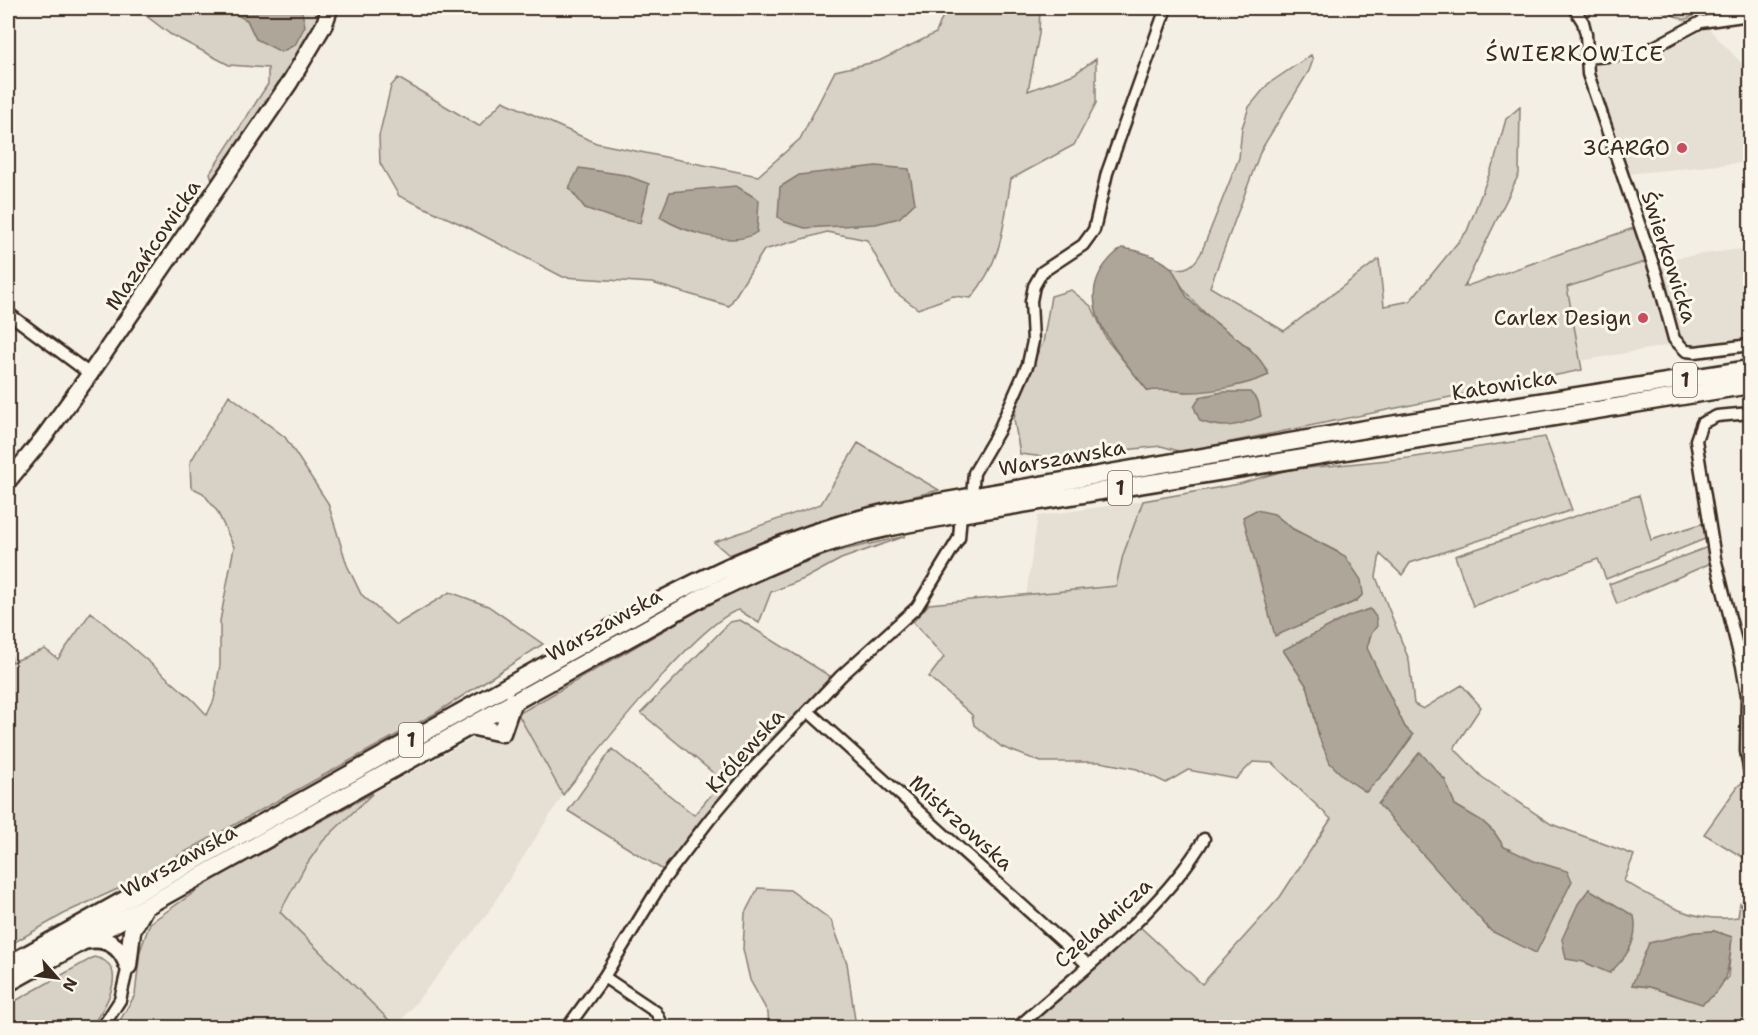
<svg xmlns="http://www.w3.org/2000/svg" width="1758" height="1035" viewBox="0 0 1758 1035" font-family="'Shantell Sans',sans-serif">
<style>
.built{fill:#e5dfd4}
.green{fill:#d8d1c6;stroke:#8a7e72;stroke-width:1.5;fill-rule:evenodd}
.water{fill:#afa69a;stroke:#817468;stroke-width:1.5}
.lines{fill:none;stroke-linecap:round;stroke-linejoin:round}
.street-casing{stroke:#3b2a1e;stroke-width:15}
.secondary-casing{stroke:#3b2a1e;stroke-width:20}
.primary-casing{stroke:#3b2a1e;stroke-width:21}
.street{stroke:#fbf7ec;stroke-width:10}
.secondary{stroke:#fbf7ec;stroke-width:15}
.primary{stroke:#fbf7ec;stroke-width:16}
.poi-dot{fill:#d1495b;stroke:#fbf7ec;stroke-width:2}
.labels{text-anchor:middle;stroke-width:6;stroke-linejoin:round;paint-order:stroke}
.shield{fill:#fbf7ec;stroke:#75685c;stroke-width:1.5}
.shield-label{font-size:20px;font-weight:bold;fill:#3b2a1e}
.poi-label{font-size:21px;fill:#3b2a1e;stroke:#fbf7ec;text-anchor:end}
.street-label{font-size:21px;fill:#3b2a1e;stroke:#fbf7ec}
.neighbourhood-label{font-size:22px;letter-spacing:1.5px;fill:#3b2a1e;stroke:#fbf7ec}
</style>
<rect width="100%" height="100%" fill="#f3efe4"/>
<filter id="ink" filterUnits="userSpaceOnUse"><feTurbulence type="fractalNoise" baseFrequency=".0167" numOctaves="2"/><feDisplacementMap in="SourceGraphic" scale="12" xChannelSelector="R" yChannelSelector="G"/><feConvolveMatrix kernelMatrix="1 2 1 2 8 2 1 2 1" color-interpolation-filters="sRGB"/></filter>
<g filter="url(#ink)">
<path class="built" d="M1708 28 1750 72V88L1744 90 1750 100V162L1626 174 1593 73 1596 64 1628 62 1656 55Z
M1750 248V340L1693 348 1688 346 1680 336 1657 260Z
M1648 261 1670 345 1581 361 1567 286Z
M1143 501 1123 555 1116 586 1026 595 1038 516Z
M518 714 563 795 485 917 397 1026 280 912 306 865 323 840 373 793Z"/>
<path class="green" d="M136 8H223L247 20 256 39 301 8H320L318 20 307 42 213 182 210 173 268 84V68L229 65 170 34Z
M946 8H1040L1039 34 1028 91 1074 74 1096 59V103L1074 145 1011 179C1003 227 1003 259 971 298L953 296 918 309 895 292 867 240 827 232 764 250 729 306 652 283 563 277 465 226 399 196 380 163 379 136 391 86 398 78 479 126 503 101 596 143 758 176 800 139 835 71 879 61 936 33Z
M1655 8H1708L1685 20Z
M1311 55 1313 60 1309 71 1261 150 1210 287 1284 331 1379 259 1384 306 1410 301 1467 231 1495 159 1506 119 1520 107 1519 174 1464 287 1634 228 1648 261 1567 287 1582 370 1182 452 1161 446 1053 458 1020 454 1014 419 1021 384 1043 343 1051 296 1071 290 1092 307 1107 340 1148 391 1161 388 1186 392 1250 348C1217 326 1189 303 1170 267 1185 272 1194 266 1201 253L1239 158 1242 128 1249 107 1268 84Z
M229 395 285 437 328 503 347 565 361 594 396 625 450 592 488 606 543 644 436 713 120 888 69 911 8 946V645L12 662 45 649 58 659 91 612 193 700 207 715 214 700 220 665V621L234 547 217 511 203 493 191 487 190 463Z
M1545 437 1572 510 1410 563 1402 575 1380 554 1376 577 1409 660 1414 704 1423 709 1462 685 1481 707 1454 748 1482 777 1551 824 1634 855 1624 881C1660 902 1694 924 1738 917L1740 903 1750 919V1027H1024L1137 924 1202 984 1280 897 1331 819 1272 763 1253 762 1236 779 1188 770 1166 783 1137 769 1100 762H1041L1002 747 974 725 972 715 929 677 944 657 913 622 929 604 1116 586 1123 555 1143 501 1239 484 1287 470 1409 458ZM1274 514 1293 529 1340 553 1363 594 1356 601 1332 612 1255 561 1251 544ZM1371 634 1366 647 1405 727 1413 735 1390 767 1366 792 1319 737 1308 688 1283 650ZM1445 780 1455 805 1482 821 1494 832 1504 847 1534 862 1516 943 1491 931 1387 813ZM1589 889 1601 897 1610 973 1584 962ZM1714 931 1732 937 1728 977 1702 1004 1650 987 1632 985C1661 948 1664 934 1714 931Z
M858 443 939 490 822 519 729 555 714 542 821 504Z
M1639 495 1651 540 1704 523 1705 539 1606 579 1598 559 1473 606 1455 556Z
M906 536 841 559 804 579 771 592 759 623 739 610C701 619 591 759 563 795L518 714 715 601 786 569 834 552Z
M1708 547 1711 563 1617 604 1609 584Z
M740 620 833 678 744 768 663 870 568 811 612 749 694 815 723 781 641 713 730 622Z
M1747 779 1750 785 1744 858 1704 834 1738 786Z
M373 793 323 841 306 865 280 912 396 1027H116L135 995 140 951 150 923 215 878Z
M758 888 790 890 831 920 847 963 856 1027H769L768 1013 750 980 743 949 745 913Z
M94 957C132 964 105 1010 90 1027H21L8 1019V1005Z"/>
<path class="water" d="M224 8H301L305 26 295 45 281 52 256 39 247 20Z
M876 166 909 169 915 203 899 218 876 224 805 228 785 222 778 217 780 187 799 175Z
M579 168 625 175 649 184 640 223 613 218 585 208 569 188Z
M736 186 759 200 757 232C734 249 682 231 660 217L670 192Z
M1122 248C1137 250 1157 256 1169 266 1178 274 1181 289 1188 298 1212 327 1254 341 1269 375 1247 385 1209 393 1185 392 1171 391 1162 388 1148 391 1114 348 1061 294 1122 248Z
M1223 392H1250L1258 401 1261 416C1238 426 1224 430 1200 421L1194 407 1200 397Z
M1256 510 1274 514 1293 529 1345 556 1361 580 1363 594 1356 601 1275 636 1243 517Z
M1370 609 1376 617 1377 626 1371 634 1367 648 1405 727 1413 735 1390 767 1366 792 1345 778 1330 763 1319 737 1308 688 1283 650 1349 616Z
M1420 752 1445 780 1455 805 1482 821 1494 832 1504 847 1534 861 1567 871 1572 881 1536 953 1491 931 1378 804Z
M1589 889 1634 916C1639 940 1627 958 1609 973L1584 962 1566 959 1562 939 1578 904Z
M1714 931 1732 937C1729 965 1729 988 1702 1004L1650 987 1632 985 1649 943 1695 932Z"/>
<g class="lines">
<g class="street-casing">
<path id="street" d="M1574 8 1583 22 1586 34 1588 74 1657 276 1674 339 1686 351 1695 352 1750 345
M1585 58 1643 53 1701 22 1750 15
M8 313 90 374
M1750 413 1717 416 1702 423 1696 440 1715 558 1742 666 1747 695 1746 751 1750 774
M972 496 974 473 998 432 1028 364 1033 341 1031 301 1034 286 1042 272 1083 245 1094 230 1107 173 1166 8
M808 711 1087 964
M604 977 656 1012 661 1022 657 1028
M102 1028 120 1000 128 966
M567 1028 604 977 664 879 710 819 750 772 841 676 917 607 959 538 961 514
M1017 1028C1080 971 1161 912 1204 839"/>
</g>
<g class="secondary-casing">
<path id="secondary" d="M8 481 44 437 90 374 290 82 324 25 330 8"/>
</g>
<g class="primary-casing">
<path id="primary" d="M470 726 502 733 513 701
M84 941C105 936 121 945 128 966
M8 965 667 597C746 556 818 526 906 508L1371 428 1750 369
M128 966 132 931 145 907
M8 983 701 598C743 577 785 557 829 543 872 529 917 522 961 514L1750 385"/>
</g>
<use href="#street" class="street"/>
<use href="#secondary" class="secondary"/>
<use href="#primary" class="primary"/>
</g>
</g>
<g class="poi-dot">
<circle cx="1682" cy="148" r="6"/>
<circle cx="1643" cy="318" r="6"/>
</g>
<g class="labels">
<g class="shield">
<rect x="1673" y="363" width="24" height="34" rx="4.5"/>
<rect x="1108" y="471" width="24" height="34" rx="4.5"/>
<rect x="399" y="723" width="24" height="34" rx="4.5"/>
</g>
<g class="shield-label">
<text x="1685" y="387">1</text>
<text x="1120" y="495">1</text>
<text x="411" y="747">1</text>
</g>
<g class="poi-label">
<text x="1670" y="155">3CARGO</text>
<text x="1631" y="325">Carlex Design</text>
</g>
<g class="street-label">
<text transform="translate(153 245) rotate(-56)" y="7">Mazańcowicka</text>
<text transform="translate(1669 257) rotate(72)" y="7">Świerkowicka</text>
<text transform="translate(1504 385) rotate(-9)" y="7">Katowicka</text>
<text transform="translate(1062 458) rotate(-10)" y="7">Warszawska</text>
<text transform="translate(604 625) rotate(-29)" y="7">Warszawska</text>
<text transform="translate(745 751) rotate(-48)" y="7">Królewska</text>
<text transform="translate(961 823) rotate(42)" y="7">Mistrzowska</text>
<text transform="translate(179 861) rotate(-29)" y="7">Warszawska</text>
<text transform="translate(1103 923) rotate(-42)" y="7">Czeladnicza</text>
</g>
<g class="neighbourhood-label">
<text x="1575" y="61">ŚWIERKOWICE</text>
</g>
</g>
<rect width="1758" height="1035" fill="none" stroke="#fbf7ec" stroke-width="30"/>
<rect x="15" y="15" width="1728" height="1005" fill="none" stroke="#3b2a1e" stroke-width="2" filter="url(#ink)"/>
<g transform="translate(57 978) rotate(118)" stroke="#fbf7ec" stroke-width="4.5" paint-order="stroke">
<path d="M0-4.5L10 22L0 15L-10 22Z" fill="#3b2a1e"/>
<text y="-9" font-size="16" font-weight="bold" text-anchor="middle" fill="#3b2a1e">N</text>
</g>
</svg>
